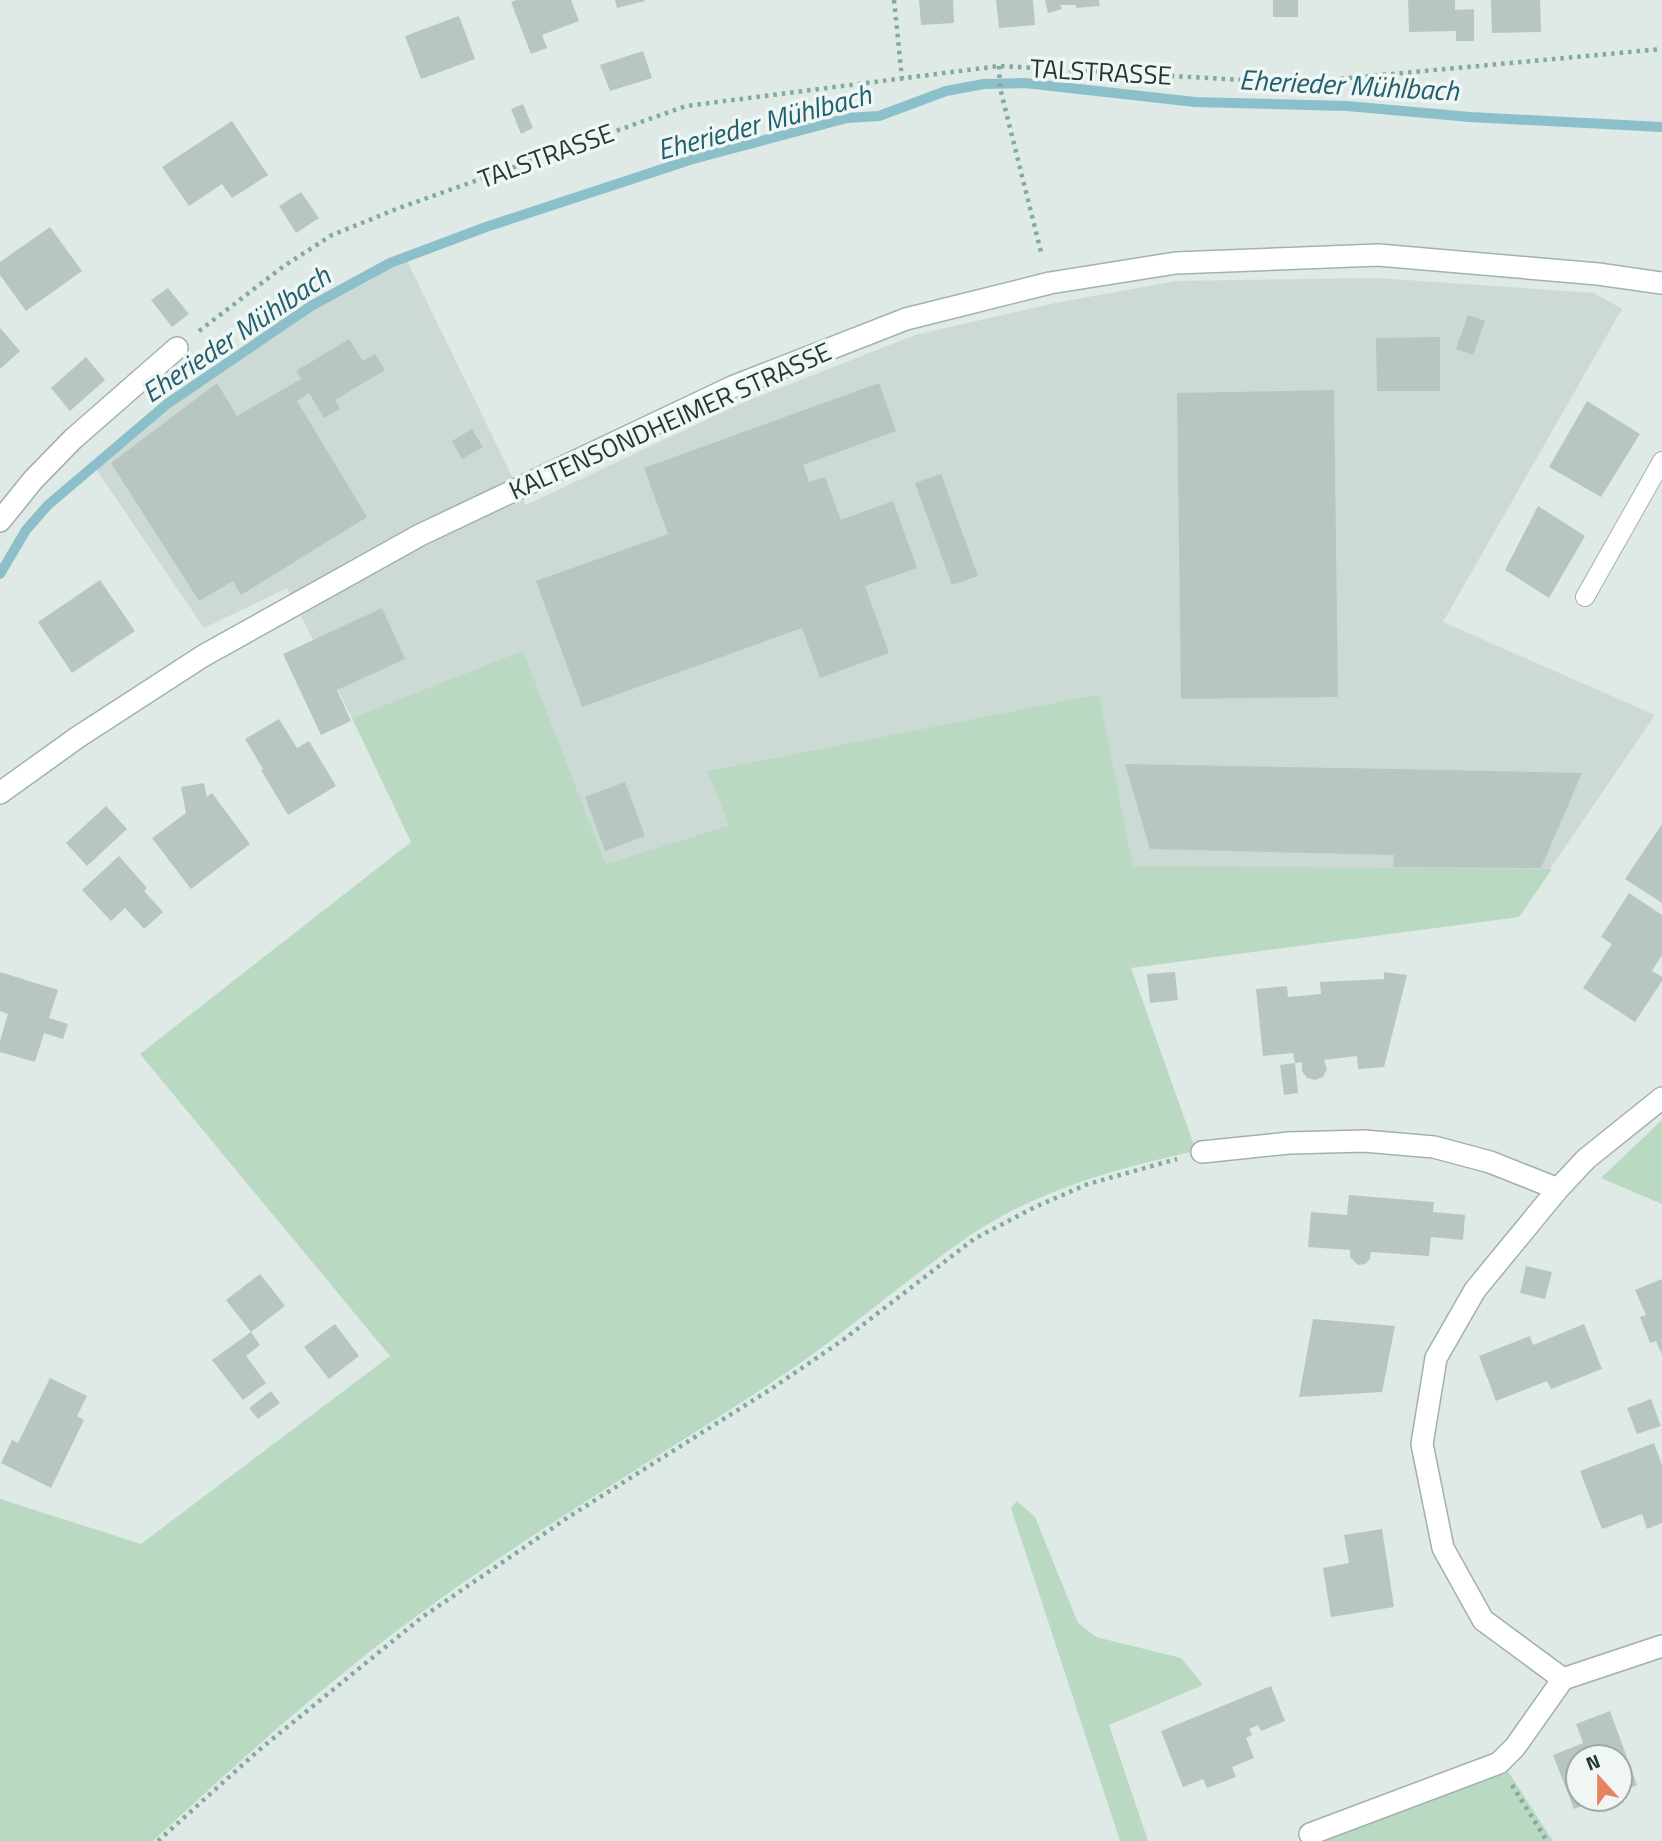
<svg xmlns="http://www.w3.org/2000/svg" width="1662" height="1841" viewBox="0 0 1662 1841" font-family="'Titillium Web',sans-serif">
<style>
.built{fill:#cdd9d4}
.green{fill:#b9d9c2}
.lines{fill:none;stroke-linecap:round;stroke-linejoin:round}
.stream{stroke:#8bc0ca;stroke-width:10}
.building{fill:#b8c6c1}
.lane-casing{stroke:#a3b0ac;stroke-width:20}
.street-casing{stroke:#a3b0ac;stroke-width:24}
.secondary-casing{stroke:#9fb4ad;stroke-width:24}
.path{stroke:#82aa9e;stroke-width:4.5;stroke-dasharray:3.5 5;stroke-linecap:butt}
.lane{stroke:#fff;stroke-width:18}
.street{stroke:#fff;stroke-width:21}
.secondary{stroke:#fff;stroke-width:21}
.labels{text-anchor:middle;stroke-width:7;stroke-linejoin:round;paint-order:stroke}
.street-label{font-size:26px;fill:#223732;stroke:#eff6f3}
.water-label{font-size:28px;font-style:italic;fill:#21606e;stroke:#eff6f3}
</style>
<rect width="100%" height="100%" fill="#dfe9e5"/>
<path class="built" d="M407 261 526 505 742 403 915 335 1055 303 1176 281 1377 278 1594 293 1622 309 1443 622 1655 715 1548 872 1133 866 1099 694 707 771 729 825 606 864 523 652 352 718 287 588 204 628 96 469 169 406 245 354 312 309 391 267Z"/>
<path class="green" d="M523 651 606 864 729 825 707 771 1099 694 1133 866 1552 869 1519 917 1131 968 1196 1151C1117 1168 1034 1191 966 1238 899 1285 837 1340 768 1385 651 1462 531 1532 418 1615 324 1684 238 1762 153 1841H0V1499L141 1544 390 1356 140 1054 411 842 352 718Z
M1662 1120V1204L1601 1178Z
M1017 1501 1035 1517 1078 1623 1096 1637 1181 1658 1203 1685 1109 1725 1148 1841H1120L1011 1508Z
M1506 1768 1553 1841H1313Z"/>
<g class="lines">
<path class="stream" d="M0 574 26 530 48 505 167 404 311 306 390 263 486 227 693 159 783 135 847 118 879 116 946 91 984 84 1025 83 1195 102 1347 106 1470 117 1662 127"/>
</g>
<path class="building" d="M516 0H571L579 21 542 35 547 48 531 54 511 2Z
M615 0H645V1L617 8Z
M919 0H953L954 23 921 25Z
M996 0H1033L1035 25 999 28Z
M1045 0H1099L1100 6 1076 8V5H1060L1062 9 1048 13Z
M1273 0H1298V17H1273Z
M1408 0H1455V10L1474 9V41H1456V31L1409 32Z
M1491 0H1540L1541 32 1492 33Z
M459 16 475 59 421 79 405 36Z
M643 51 652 78 610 91 600 65Z
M523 104 533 128 521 134 511 109Z
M232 121 268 175 232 198 222 184 189 206 162 167Z
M301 192 319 218 296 233 279 206Z
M50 227 82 271 26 311 0 275V262Z
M168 288 189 314 172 327 151 300Z
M1468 315 1485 321 1473 355 1456 349Z
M0 328 20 351 0 369Z
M1440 337V391H1377L1376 338Z
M349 339 363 361 375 354 385 370 335 400 340 409 324 418 309 393 297 401 367 517 241 595 233 581 199 601 111 463 217 383 237 416 301 379 296 371Z
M86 357 105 380 70 411 51 388Z
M879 383 896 431 803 465 809 482 825 477 841 520 893 501 917 568 865 586 889 653 820 678 802 628 582 707 536 581 668 534 644 468Z
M1334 390 1338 697 1181 699 1177 393Z
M1587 401 1640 434 1601 497 1549 467Z
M472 429 483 447 462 459 452 441Z
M941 474 978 576 952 585 915 483Z
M1538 506 1585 536 1549 598 1505 570Z
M100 580 135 631 72 673 38 622Z
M382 608 405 659 337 690 351 721 321 735 283 654Z
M279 719 297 748 309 741 336 786 288 815 261 770 263 769 245 739Z
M1125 764 1395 769 1582 773 1541 868 1393 867 1394 855 1150 849Z
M625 782 645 836 605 851 585 797Z
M204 783 207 797 212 793 250 844 191 889 152 838 186 813 181 787Z
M106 806 127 829 87 866 66 843Z
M1662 824V903L1625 879Z
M119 856 147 888 144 891 163 912 144 929 125 908 111 921 82 890Z
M1629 893 1662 915V955L1652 971 1662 977V981L1635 1022 1583 988 1612 944 1601 937Z
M0 972 58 990 49 1018 68 1024 63 1039 44 1033 35 1062 0 1052V1041L8 1014 0 1011Z
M1175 972 1178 1000 1150 1003 1147 974Z
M1384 972 1407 975 1384 1067 1358 1069 1357 1056 1324 1060 1327 1069 1323 1077 1315 1080 1307 1078 1302 1071V1062L1295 1063 1298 1093 1284 1095 1280 1065 1295 1063 1293 1053 1263 1056 1256 989 1287 986 1288 997 1321 994 1320 982 1384 979Z
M1349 1195 1434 1202 1433 1212 1465 1215 1463 1240 1431 1237 1429 1256 1371 1252 1370 1259 1365 1264 1358 1265 1350 1257V1250L1308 1247 1311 1212 1347 1215Z
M1526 1266 1552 1272 1545 1299 1520 1293Z
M260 1274 285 1306 251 1332 226 1300Z
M1662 1279V1355L1656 1341 1650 1343 1640 1317 1646 1315 1635 1290Z
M1313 1319 1395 1326 1382 1392 1299 1397Z
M335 1324 359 1356 329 1379 304 1347Z
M1584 1324 1602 1369 1551 1389 1547 1381 1496 1401 1479 1356 1530 1336 1533 1345Z
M251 1332 260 1345 246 1356 266 1383 243 1400 212 1360Z
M50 1378 87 1396 77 1416 84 1420 51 1488 1 1463 12 1440 18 1443Z
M271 1391 280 1403 258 1419 249 1408Z
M1651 1399 1661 1426 1637 1434 1627 1408Z
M1654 1443 1662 1465V1523L1647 1529 1642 1514 1602 1529 1580 1471Z
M1382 1529 1394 1607 1331 1617 1323 1568 1349 1563 1344 1535Z
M1271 1686 1285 1721 1261 1731 1258 1725 1249 1729 1252 1735 1246 1738 1254 1758 1232 1767 1236 1777 1207 1788 1203 1779 1183 1787 1161 1731Z
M1610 1711 1637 1785 1620 1792V1757H1578V1799H1600L1574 1809 1553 1755 1583 1743 1576 1724Z"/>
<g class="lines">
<g class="lane-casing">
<path id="lane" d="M1585 597 1662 461"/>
</g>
<g class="street-casing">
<path id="street" d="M0 521 33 480 73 439 177 348
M1662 1098 1586 1159 1558 1189 1475 1290 1436 1358 1422 1444 1443 1548 1483 1620 1563 1679 1662 1646
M1202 1152 1289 1143 1364 1141 1434 1147 1490 1162 1558 1189
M1310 1834 1499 1763 1515 1747 1563 1679"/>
</g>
<g class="secondary-casing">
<path id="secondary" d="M0 793 78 737 203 656 420 535 732 387 906 319 1050 283 1176 263 1378 255 1598 274 1662 283"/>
</g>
<path class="path" d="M894 0 902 79
M999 66 1000 88 1042 256
M199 331 284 266 332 235 399 208 686 106 999 66 1294 83 1662 49
M1512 1785 1547 1841
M158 1841 259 1750 421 1618 570 1516 771 1389 843 1340 974 1239 1035 1207 1088 1184 1177 1159"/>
<use href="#lane" class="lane"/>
<use href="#street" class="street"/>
<use href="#secondary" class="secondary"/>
</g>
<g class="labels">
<g class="street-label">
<text transform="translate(1101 72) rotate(3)" y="9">TALSTRASSE</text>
<text transform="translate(546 156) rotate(-20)" y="9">TALSTRASSE</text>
<text transform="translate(670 421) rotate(-24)" y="9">KALTENSONDHEIMER STRASSE</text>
</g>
<g class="water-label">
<text transform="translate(1349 85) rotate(3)" y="10">Eherieder Mühlbach</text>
<text transform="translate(764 122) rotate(-15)" y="10">Eherieder Mühlbach</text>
<text transform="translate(236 334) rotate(-34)" y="10">Eherieder Mühlbach</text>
</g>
</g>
<g transform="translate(1599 1778) rotate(339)"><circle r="33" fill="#eff6f3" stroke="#9daaa6" stroke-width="2"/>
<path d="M0-5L12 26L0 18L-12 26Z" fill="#e68360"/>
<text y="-10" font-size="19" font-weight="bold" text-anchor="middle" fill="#223732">N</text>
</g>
</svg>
